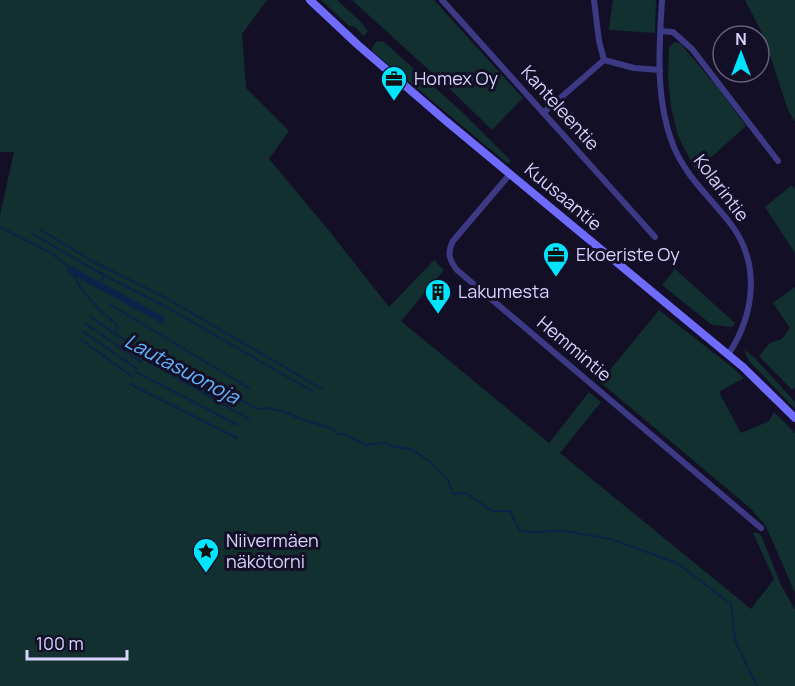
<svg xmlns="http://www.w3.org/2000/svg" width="795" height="686" viewBox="0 0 795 686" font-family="Manrope,sans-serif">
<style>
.green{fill:#12302f}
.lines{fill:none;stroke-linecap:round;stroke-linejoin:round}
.stream{stroke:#0c2248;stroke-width:2}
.canal{stroke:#0c2248;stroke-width:7}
.street{stroke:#3d3a85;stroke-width:6}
.secondary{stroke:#6f6bff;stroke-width:8}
.labels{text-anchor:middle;stroke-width:6;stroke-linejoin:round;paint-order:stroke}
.poi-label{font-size:18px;fill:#d9d4ff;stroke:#130f26;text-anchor:start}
.street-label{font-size:18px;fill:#d9d4ff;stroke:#130f26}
.water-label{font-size:20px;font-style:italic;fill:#62b6ff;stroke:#130f26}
</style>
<rect width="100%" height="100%" fill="#130f26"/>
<path class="green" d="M0 0H267L242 34 246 88 289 131 269 159 330 232 389 307 434 260 444 270 401 321 549 443 589 392 601 402 560 453 751 609 774 579 753 533H758L762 537 780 583 795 610V686H0V215L14 152H0Z
M321 0H337L360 21 368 31 364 36 355 27 349 26Z
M352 0H434L523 98 492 130 452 91Z
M613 0H656L655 33 609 30Z
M745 0H795V122L788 110 764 37Z
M377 41 384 42 461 111 511 161 508 164 372 51V48Z
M675 42 680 43 717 87 746 126 696 171 678 136 671 107 668 76 669 48 672 44Z
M792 185 795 189V253L765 207Z
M675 269 735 323 732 327 712 325 662 285Z
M795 287V387L792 390 759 356 770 343 782 339 790 328 773 303Z
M659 310 733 368 744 378 719 392 741 433 769 421 774 412 795 433V593L773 542 765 525 750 508 600 382Z
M745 350 755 358 795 402V409L750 362 746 355Z"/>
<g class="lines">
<path class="stream" d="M0 227 51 253 68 266 82 290 100 310 118 326 115 334 144 351 150 348 257 409 268 408 286 412 296 417 333 429 339 434H344L366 445 384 443 396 447 411 449 429 461 448 480 453 494 466 493 492 511H510L520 531 531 532 565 531 611 539 677 563 731 604 735 640 757 686
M41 230 92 261 166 298 322 389
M33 234 91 268 168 308 312 391
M99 286 104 275
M111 305 249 388
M91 317 115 334
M86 324 141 362
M84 332 137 369
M80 339 133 377
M142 358 249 419
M136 372 238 425
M130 384 237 438"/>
<path class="canal" d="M71 270 161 319"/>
<path class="street" d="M442 0 655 237
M594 0 599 41 604 60 634 68 660 70
M662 0C659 49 655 99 673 145 686 177 709 196 730 223 761 263 755 314 728 355
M661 31 673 32 692 49 778 161
M543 113 604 60
M510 174 453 241C447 252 449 260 457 270L761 528"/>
<path class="secondary" d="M310 0 358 45 446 121 743 367 795 418"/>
</g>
<defs>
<g id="office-pin" transform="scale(1.35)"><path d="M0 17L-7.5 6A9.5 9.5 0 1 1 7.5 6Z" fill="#00e5ff" stroke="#130f26"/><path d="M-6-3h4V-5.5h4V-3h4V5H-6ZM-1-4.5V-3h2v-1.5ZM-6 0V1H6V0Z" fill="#111"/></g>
<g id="building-pin" transform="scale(1.35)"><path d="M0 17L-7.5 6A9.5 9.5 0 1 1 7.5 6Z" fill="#00e5ff" stroke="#130f26"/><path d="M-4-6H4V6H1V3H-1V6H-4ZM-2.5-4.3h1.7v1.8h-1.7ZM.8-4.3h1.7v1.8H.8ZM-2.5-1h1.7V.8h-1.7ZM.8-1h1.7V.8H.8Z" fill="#111"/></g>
<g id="sight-pin" transform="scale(1.35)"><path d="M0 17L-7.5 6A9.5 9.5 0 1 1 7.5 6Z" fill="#00e5ff" stroke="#130f26"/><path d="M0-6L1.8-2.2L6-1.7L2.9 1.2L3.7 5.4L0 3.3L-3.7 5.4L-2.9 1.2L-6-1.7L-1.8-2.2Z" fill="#111"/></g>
</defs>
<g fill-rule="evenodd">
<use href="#office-pin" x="394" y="79"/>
<use href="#office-pin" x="556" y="255"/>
<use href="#building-pin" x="438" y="292"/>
<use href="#sight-pin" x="206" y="551"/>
</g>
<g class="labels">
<g class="poi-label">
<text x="414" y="85">Homex Oy</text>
<text x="576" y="261">Ekoeriste Oy</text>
<text x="458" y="298">Lakumesta</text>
<text x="226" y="547">Niivermäen<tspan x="226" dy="21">näkötorni</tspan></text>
</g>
<g class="street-label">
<text transform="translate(560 108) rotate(48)" y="6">Kanteleentie</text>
<text transform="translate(721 188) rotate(53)" y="6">Kolarintie</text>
<text transform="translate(563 197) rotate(40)" y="6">Kuusaantie</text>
<text transform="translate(574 349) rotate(40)" y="6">Hemmintie</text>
</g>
<g class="water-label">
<text transform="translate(182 369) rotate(28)" y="7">Lautasuonoja</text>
</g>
</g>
<g transform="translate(741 54)"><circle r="28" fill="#130f26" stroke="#625e7d" stroke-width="1.5"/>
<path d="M0-4.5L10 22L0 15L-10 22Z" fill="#00e5ff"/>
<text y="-9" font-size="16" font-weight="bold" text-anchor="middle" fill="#d9d4ff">N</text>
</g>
<path d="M27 650v9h100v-9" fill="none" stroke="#d9d4ff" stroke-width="3"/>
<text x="36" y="650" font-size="18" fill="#d9d4ff" stroke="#130f26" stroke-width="4.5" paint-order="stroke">100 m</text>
</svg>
